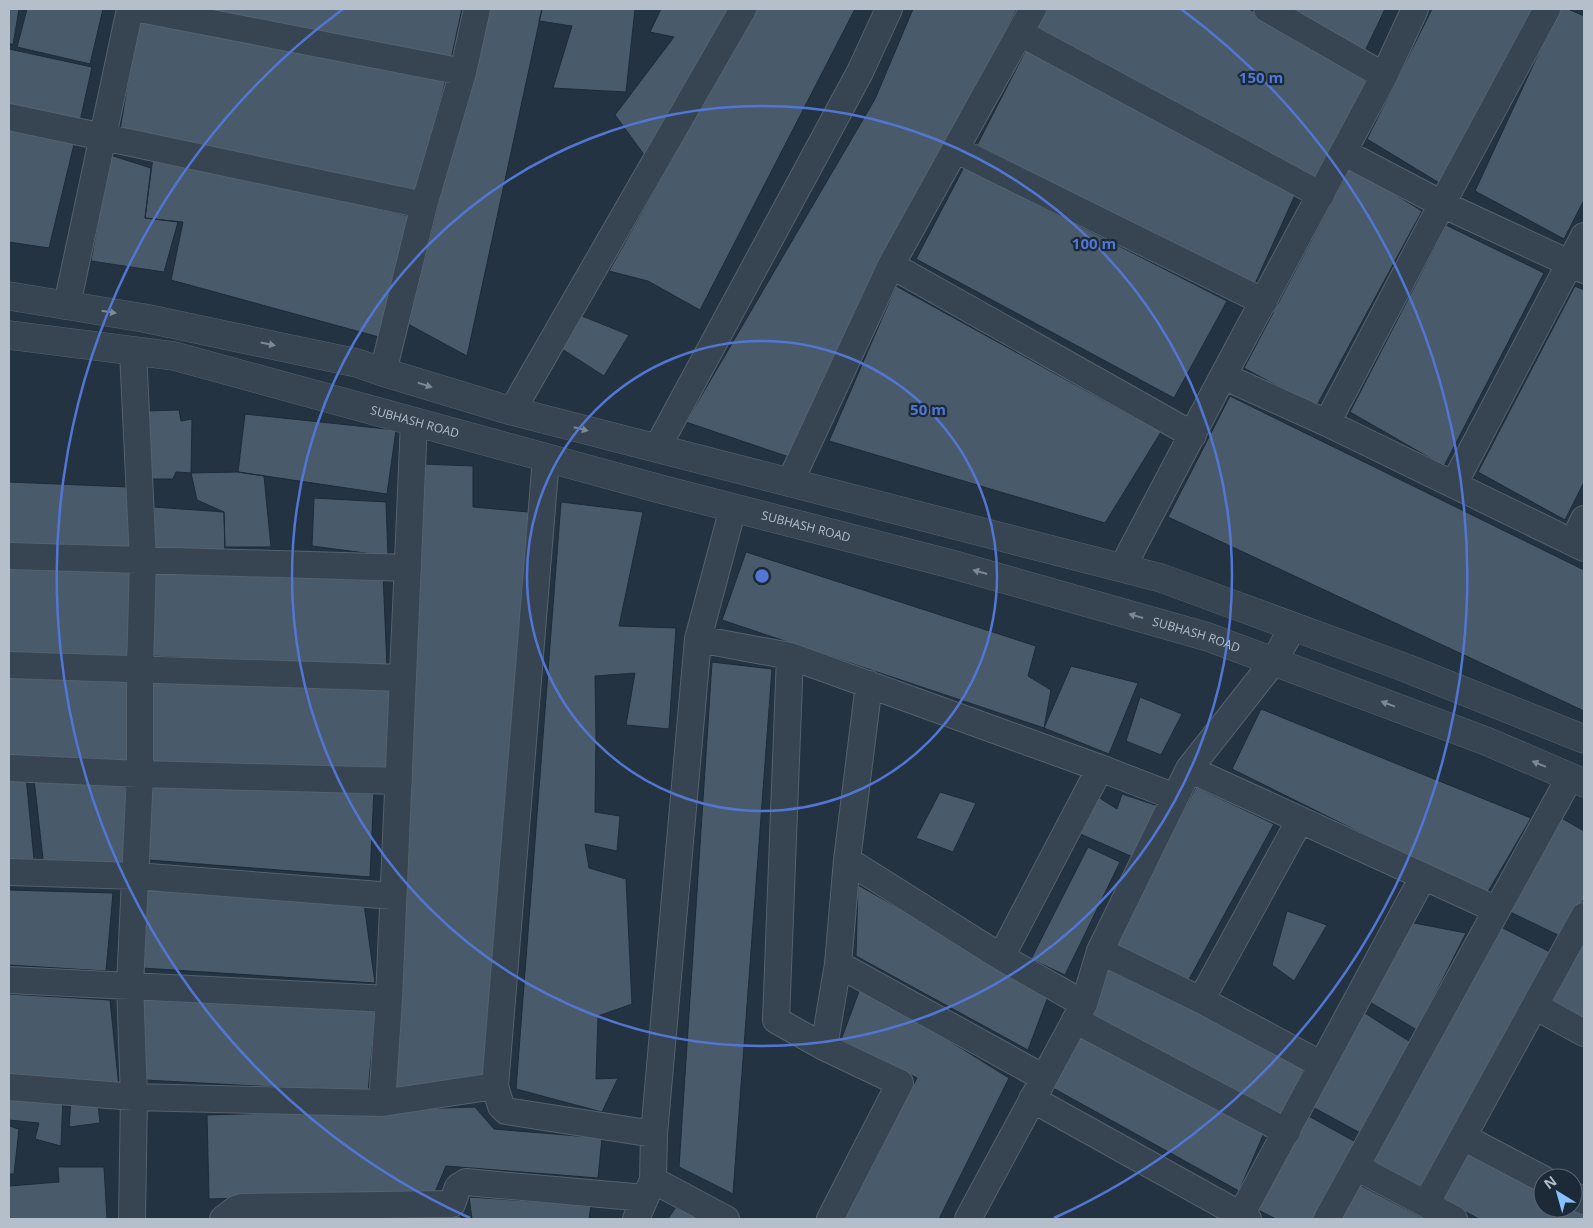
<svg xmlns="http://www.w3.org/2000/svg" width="1593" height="1228" viewBox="0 0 1593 1228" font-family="'Open Sans',sans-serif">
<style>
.building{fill:#495a6b;stroke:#1e2b38}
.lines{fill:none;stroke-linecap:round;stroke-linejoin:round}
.minor-casing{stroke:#55626e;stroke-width:28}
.tertiary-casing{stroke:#55626e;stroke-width:29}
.minor{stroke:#374451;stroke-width:26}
.tertiary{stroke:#374451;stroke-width:28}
.oneway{fill:#7c8894}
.ring{fill:none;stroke:#5276d3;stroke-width:2.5}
.labels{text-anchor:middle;stroke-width:4.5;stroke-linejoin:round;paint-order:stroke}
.street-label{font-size:12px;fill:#b4bfcb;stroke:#1c2936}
.centre{fill:#5276d3;stroke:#1c2936;stroke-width:2.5}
.ring-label{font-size:15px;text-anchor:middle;font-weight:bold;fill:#5276d3;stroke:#1c2936;stroke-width:4.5;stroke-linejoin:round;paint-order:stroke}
</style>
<rect width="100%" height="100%" fill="#233341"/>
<path class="building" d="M9 9H19L13 45 9 43Z
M27 9H103L90 64 17 47Z
M190 9H462L451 59Z
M487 9H542L467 356 408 324Z
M542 9H635L626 92 553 88 572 26 539 21Z
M661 9H721L730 10 645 156 615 115 674 37 650 32Z
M756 9H855L700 310 648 281 609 271Z
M913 9H1017L789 457 686 422 875 99Z
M1045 9H1249L1371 78 1317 179 1035 30Z
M1291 9H1385L1365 51Z
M1432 9H1532L1441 184 1367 139Z
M1559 9H1568L1584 16V200L1564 239 1475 191Z
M138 21 446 79 418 193 120 130Z
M1028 46 1295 195 1254 286 977 145Z
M9 49 92 67 80 121 9 105Z
M9 126 75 140 49 248 9 242Z
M110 155 151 168 145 218 178 222 164 272 91 261Z
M153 157 414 217 386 339 171 280 183 222 145 218Z
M964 167 1227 301 1174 398 916 259Z
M1350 167 1422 211 1316 407 1244 368Z
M1446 225 1544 273 1444 466 1350 412Z
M896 286 1161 432 1105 523 829 441Z
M1575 286 1584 290V482L1565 520 1478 472Z
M582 316 629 335 604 376 562 349Z
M1230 396 1584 570V711L1168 517Z
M179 410 181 421 192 419 191 473 176 472 173 479H147L145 411Z
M245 414 396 430 387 494 238 472Z
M423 464 473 466V507L529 512 485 1075 396 1090Z
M238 472 264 476 271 547H225L224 512 197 500 191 473Z
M9 482 128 487 131 549 9 545Z
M314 498 386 502 388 556 312 546Z
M561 502 643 512 619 626 676 628 669 729 626 725 635 673 595 676 596 738 595 812 620 816 617 851 585 844 589 868 626 879 632 1004 598 1016 596 1079 618 1078 602 1112 516 1089Z
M154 507 224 512 225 556 154 548Z
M746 552 1036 646 1028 676 1051 690 1044 728 722 620Z
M9 564 134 566 133 660 9 656Z
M151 571 383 574 387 667 150 656Z
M712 662 772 669 733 1194 679 1167Z
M1071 666 1138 683 1109 754 1044 728Z
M9 670 132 674V768L9 761Z
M148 675 396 684 392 775 143 766Z
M1140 697 1182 714 1161 755 1126 741Z
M1261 709 1531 818 1486 895 1232 769Z
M9 776H26L35 870 9 868Z
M34 779 126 781 124 870 44 868Z
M150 785 374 789 370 877 148 860Z
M1196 787 1274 824 1188 981 1113 944Z
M940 792 976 803 953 852 916 838Z
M1122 794 1158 806 1133 857 1078 833 1095 795 1117 809Z
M1558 816 1584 831V899L1562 937 1506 910Z
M1088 847 1120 862 1065 975 1031 959Z
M858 885 1049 994 1028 1050 856 956Z
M144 887 364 904 375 983 142 968Z
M9 890 113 893 106 971 9 965Z
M1287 911 1327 925 1294 981 1272 965Z
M1409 922 1466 933 1417 1030 1368 1001Z
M1501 927 1550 952 1423 1189 1373 1161Z
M1579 943 1584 946V1019L1549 1001Z
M1109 967 1305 1067 1282 1118 1091 1018Z
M861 986 1009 1078 939 1219H844L917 1078 841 1040Z
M9 994 110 1000 119 1088 9 1079Z
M140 995 376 1007 368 1092 145 1080Z
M1360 1010 1412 1043 1364 1135 1307 1104Z
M1081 1033 1264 1133 1239 1191 1051 1087Z
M9 1094 63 1098 61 1146 35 1139 39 1123 9 1120Z
M71 1098 98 1103 100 1123 69 1127Z
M475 1107 494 1129 602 1138 598 1178 446 1166 435 1192 209 1199 207 1115Z
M1305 1114 1361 1145 1319 1219H1276L1254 1208Z
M9 1126 19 1129 14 1174H9Z
M1468 1149 1543 1190V1208H1573L1584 1213V1219H1479L1438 1197Z
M58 1167H104L107 1219H9V1186L59 1182Z
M1356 1183 1425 1219H1336Z
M469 1197 591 1205 589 1219H472Z
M676 1207 699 1219H668Z
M461 1216V1219H379V1218Z"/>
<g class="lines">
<g class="minor-casing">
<path id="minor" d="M140 9 463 72 477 9
M1267 9 1384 76
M1020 33 1321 195
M9 117 424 205
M955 149 1264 302
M1343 152 1442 204 1584 270
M891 265 1033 9
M67 305 130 9
M383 372 424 205 463 72
M1223 376 1327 423 1584 548
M512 411 743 9
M1327 423 1442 204 1547 9
M657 448 860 72 889 9
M546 458 495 1086 501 1106 506 1111 654 1134
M790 482 891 265 1193 435
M1454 484 1584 236
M1573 542 1584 519
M9 556 408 568
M1122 568 1223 376 1384 76 1415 9
M698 639 790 656 1100 768 1175 797
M790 656 776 1020 824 1047 900 1083 830 1219
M9 665 403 678
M9 768 140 774 399 781
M1189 769 1497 910
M847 860 1001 957 1084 1004
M9 872 136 876 393 896
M1100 951 1201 1000 1322 1065
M1001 957 1100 768
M838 964 1044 1078
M9 980 389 999
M1201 1000 1300 820
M1535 1006 1584 1033
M1075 1020 1287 1132
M824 1047 838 964 847 860 869 684
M9 1087 134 1097 382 1103 495 1086
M1032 1099 1248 1219
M382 1103 389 999 414 422
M1463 1137 1543 1179
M1356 1167 1454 1219
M653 1180 726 1219
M1573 1195 1584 1201
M1426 1204 1584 916
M1241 1215 1423 877
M132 1219 134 1097 130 985 140 774V669L143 560 133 351
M223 1219 236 1209 242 1207 452 1204 458 1187 466 1182 645 1198
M636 1219 653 1180 654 1134 698 639 733 508
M968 1219 1084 1004 1100 951 1189 769 1274 661 1293 627
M1327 1219 1570 777"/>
</g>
<g class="tertiary-casing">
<g id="tertiary">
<path d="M9 296 144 318 357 363 383 372 512 411 1161 578 1406 668 1584 739"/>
<path id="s1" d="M9 335 174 356 664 490 951 564 1208 637 1486 741 1584 783"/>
</g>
</g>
<use href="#minor" class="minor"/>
<use href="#tertiary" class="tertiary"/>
</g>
<defs><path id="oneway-solid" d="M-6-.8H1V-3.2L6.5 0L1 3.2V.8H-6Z" transform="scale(1.25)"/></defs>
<g class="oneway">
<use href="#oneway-solid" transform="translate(109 312) rotate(9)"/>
<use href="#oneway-solid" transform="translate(268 344) rotate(12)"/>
<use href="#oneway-solid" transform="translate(425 385) rotate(17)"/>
<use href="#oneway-solid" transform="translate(581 429) rotate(14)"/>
<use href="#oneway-solid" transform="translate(980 572) rotate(-164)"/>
<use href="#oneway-solid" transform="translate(1136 616) rotate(-164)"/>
<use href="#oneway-solid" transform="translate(1388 704) rotate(-159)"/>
<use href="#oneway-solid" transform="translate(1539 764) rotate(-157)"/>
</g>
<g class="ring">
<circle cx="762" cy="576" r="235"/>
<circle cx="762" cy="576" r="470"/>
<path d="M470 1218A705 705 0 0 1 343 9M1181 9A705 705 0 0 1 1054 1218"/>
</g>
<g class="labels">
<g class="street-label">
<text dy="4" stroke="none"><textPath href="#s1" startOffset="416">SUBHASH ROAD</textPath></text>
<text dy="4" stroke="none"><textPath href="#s1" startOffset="821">SUBHASH ROAD</textPath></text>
<text dy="4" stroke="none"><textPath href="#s1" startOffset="1226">SUBHASH ROAD</textPath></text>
</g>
</g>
<circle cx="762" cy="576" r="8" class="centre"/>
<g class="ring-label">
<text x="1261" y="83">150 m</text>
<text x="1094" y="249">100 m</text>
<text x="928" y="415">50 m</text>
</g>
<rect width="1593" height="1228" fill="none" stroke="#b4bfcb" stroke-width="20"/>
<g transform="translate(1558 1193) rotate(323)"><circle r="24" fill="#1c2936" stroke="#596572"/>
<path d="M0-4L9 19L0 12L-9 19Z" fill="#85c0ff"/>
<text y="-8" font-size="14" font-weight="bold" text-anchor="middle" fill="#b4bfcb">N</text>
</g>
</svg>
